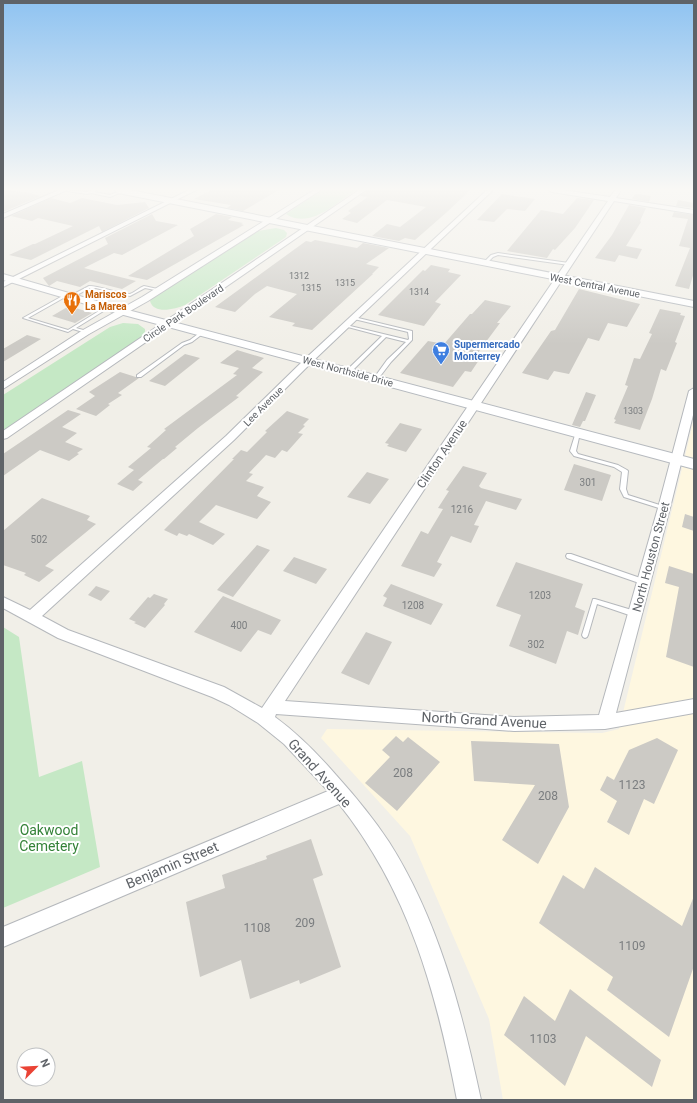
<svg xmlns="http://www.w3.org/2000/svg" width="697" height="1103" viewBox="0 0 697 1103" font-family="Roboto,sans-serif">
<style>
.commercial{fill:#fef7e0}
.green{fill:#c5e8c5}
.building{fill:#cccac5}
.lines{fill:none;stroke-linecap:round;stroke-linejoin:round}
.lane-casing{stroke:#b5b8bc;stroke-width:2}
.street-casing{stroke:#b5b8bc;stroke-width:2}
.secondary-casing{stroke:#b6babf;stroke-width:2}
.lane{fill:#fff;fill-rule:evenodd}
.street{fill:#fff;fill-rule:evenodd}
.secondary{fill:#fff;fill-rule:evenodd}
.labels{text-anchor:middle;stroke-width:4;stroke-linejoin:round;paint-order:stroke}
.far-number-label{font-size:9px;fill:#7a7d7f}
.far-street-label{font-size:10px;fill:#5f6368;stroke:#fff}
.far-food-label{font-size:10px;font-weight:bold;fill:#c56008;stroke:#fff;text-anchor:start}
.far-shop-label{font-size:10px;font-weight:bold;fill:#366cbe;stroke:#fff;text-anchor:start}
.number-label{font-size:10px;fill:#7a7d7f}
.street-label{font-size:12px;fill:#5f6368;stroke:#fff}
.near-number-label{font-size:12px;fill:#7a7d7f}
.near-street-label{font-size:14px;fill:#5f6368;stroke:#fff}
.near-park-label{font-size:14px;fill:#348238;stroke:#fff}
</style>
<rect width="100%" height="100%" fill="#f1efe8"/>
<path class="commercial" d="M694 419V1100H503L489 1019 410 836 321 738 327 729 602 733 619 729Z"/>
<path class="green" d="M322 190H356C337 202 310 230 286 214Z
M276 228 284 230 287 233 286 237 185 305C175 309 154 315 150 301L153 297 258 231Z
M123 323 138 324 145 329V332L140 339 3 432V395L110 327Z
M3 627 19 637 39 777 82 761 100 867 3 908Z"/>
<path class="building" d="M3 190 25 192 41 196 3 212Z
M211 190H279L243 211 227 208 231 205 194 199Z
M367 190H470L447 212 415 240 405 238 399 241 372 236 387 224 400 227 426 207 387 200 357 223 342 219 351 213 348 211 368 197 360 196Z
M502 194 535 199 525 211 507 209 494 222 477 220Z
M635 194H639L651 196 649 202 632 199Z
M51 198 70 203 82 198 117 205 145 202 149 208 102 232 99 226 31 260 9 255 33 244H35L73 226 38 218 32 221 11 216Z
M577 198 594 200 575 228 555 250 553 249 547 258 507 251 541 210 563 214Z
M678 200 694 203V208L676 206Z
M629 205 646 208 640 221 641 222 626 246 642 249 637 259 619 255 615 262 595 258 612 235Z
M674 212 694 215V272L689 289 675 286 690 248 679 246 688 219 672 217Z
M152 214 156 221 178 225 122 255 114 253 84 268 136 281 122 289 90 281 80 287 57 281 49 286 43 278 108 244 105 238Z
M216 214 232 217 228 220 243 223 241 224 244 225 147 280 128 276 194 236 190 229Z
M315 240 357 248 363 243 389 248 366 264 379 267 372 274H373L312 330 292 326 295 323 269 317 297 294 267 286 255 294 235 312 215 307 306 241 311 242Z
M431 265 450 269 448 272 461 275 435 302 441 304 424 326 378 315 423 270 425 271Z
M579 289 640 304 627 327 608 323 599 341 588 338 569 374 554 371 548 380 522 373 551 331 555 330Z
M485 300 511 306 497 323H500L474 358 479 360 471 372 465 371 453 387 400 373 428 341 444 344 470 314H472Z
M69 306 92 313 75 323 52 316Z
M660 309 681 313 680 315 685 316 675 342 677 343 666 371 661 369 652 399 640 430 614 423 616 420 614 419 628 386 625 385 634 358 640 359 652 334 649 333Z
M27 335 41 339 3 362V349Z
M237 350 264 358 252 368 263 372 236 396 239 397 198 428 175 447 177 448 164 459H163L138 480 143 482 133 491 117 484 134 470 128 467 151 448 147 447 166 430 164 429 237 375 233 374 239 368 220 363Z
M185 354 200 358 165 386 149 381Z
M120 372 139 378 118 393 122 395 108 404 110 405 96 416 76 409 95 396 89 392Z
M586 392 596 395 585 421H583L580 427 572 425Z
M68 410 81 414 62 427 77 433 65 442 83 449 77 453 79 454 69 461 40 450 3 476V454Z
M287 411 309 419 303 425 305 426 298 433 303 434 287 452 282 450 275 458 266 455 249 473 253 474 246 481 264 487 257 496 271 502 257 519 216 505 199 522 225 534 213 545 189 534 187 536 179 533 177 536 164 530 234 459H232L241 450 247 452 267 432 265 431Z
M400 423 422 429 406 452 387 446 389 444 385 443Z
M574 464 611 475 602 501 564 490Z
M463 466 487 473 479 486 481 488 522 499 516 510 486 501 474 525 479 526 471 543 451 536 437 562 442 564 434 577 401 566 421 531 428 534 443 509 438 508 449 491 446 490Z
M367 472 389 479 370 504 347 497Z
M42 498 90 516 87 520 96 524 45 566 54 570 39 582 24 575 26 573 3 565V531Z
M685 514 694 517V531L682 527Z
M257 545 270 550 233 597 217 590Z
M294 557 327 569 316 584 283 571Z
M516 562 583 584 575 607 585 611 578 635 567 631 556 664 509 646 521 615 496 606Z
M669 566 694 574V667L666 657 679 587 665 583Z
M391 584 443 604 431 625 383 606 387 598 383 596Z
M96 586 110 591 101 601 88 595Z
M154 594 168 599 164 604 165 605 145 628 134 623 136 622 129 619 148 597 150 598Z
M223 596 281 620 271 635 258 630 241 652 194 632Z
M366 632 392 642 369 685 341 673Z
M396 736 403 742 408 737 440 762 397 811 365 783 390 757 382 750Z
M657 738 678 750 654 804 644 799 629 835 607 822 617 801 600 790 607 776 614 780 629 750Z
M471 741 559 744 569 807 538 864 502 840 535 785 474 781Z
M311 839 323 875 313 879 341 967 300 984 299 980 250 999 241 960 200 977 186 902 225 888 222 875 267 859 266 856Z
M595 867 682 926 694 896V966L669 1037 607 990 613 977 539 923 563 875 584 889Z
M570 989 661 1060 652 1087 586 1036 565 1086 504 1035 524 996 555 1021Z"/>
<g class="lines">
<g class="lane-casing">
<path id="lane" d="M66 190 87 192 93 190H96L94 192 110 195 123 190H126L110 197 91 193 87 194 67 191Z
M498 253 569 263 571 264 569 265 498 255 493 257 486 264H484V262L491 255Z
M89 286C100 286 123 295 130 294 135 292 139 288 144 286L162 290 160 291 145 288 130 296 122 295 96 288H90L73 297 70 296Z
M66 294H67V296L28 318 68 330 107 306 110 307 76 328 87 331 88 332 86 333 73 329 68 332 23 318Z
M354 317 412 331V340L391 362 378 379H376L374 378 387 360 406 342 386 337 351 372H347V370L382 336 344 326 346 325 408 340 409 339 408 332 354 319Z
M202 331 205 332 192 342 184 345 141 377H137V375L182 343 190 340Z
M576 432H578L580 433 576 451 578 454 618 465 627 470 628 471 626 489 628 495 666 507 667 508 666 509H662L624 497 620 489 622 472 614 467 574 456 570 451Z
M567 554H571L646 580 647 582 646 584H642L567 558 566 556Z
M593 599H595L635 611 637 612 638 614 637 616 635 617 597 604 588 635 587 637 585 638 583 637 582 635Z"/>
</g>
<g class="street-casing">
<path id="street" d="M59 190H67L3 218V214Z
M189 190H196L3 287V282Z
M314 190H321L148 301 89 334 3 389V382L83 330 142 297Z
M359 190H366L7 438 3 439V431Z
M487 190H493L312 362 234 440 42 616 68 630 224 687 262 708 608 201 552 192 549 190H562L610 197 615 190H621L616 198 694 210V214L614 201 285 701 514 717 599 715 658 508 689 391 694 388V411L670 508 616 713 694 699V713L605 729 514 731 276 714 275 717C298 734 318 754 336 775 355 796 373 818 389 842 438 919 462 1011 481 1100H457C436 991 409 892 339 804L3 947V927L328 791 284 744 258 723 229 705 212 697 58 638 3 608V597L30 610 226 436 306 358Z"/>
</g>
<g class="secondary-casing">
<path id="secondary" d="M114 190H130L694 301V307L118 193Z
M3 274 128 310 694 459V469L120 314 3 280Z"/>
</g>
<use href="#lane" class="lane"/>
<use href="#street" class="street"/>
<use href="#secondary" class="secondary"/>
</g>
<linearGradient id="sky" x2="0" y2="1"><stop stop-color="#8fc3f1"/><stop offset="0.55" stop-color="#f9f8f5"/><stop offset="1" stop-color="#f9f8f5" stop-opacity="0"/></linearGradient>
<rect width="697" height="344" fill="url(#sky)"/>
<defs>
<g id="restaurant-pin" transform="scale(0.9)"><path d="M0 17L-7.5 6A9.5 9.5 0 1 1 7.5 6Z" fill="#e8710a" stroke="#fff"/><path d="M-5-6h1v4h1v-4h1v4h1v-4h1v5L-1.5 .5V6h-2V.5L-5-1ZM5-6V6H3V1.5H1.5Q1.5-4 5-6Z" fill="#fff"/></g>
<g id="supermarket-pin" transform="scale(0.9)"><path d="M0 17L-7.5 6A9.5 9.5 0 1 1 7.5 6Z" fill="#3f7fe0" stroke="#fff"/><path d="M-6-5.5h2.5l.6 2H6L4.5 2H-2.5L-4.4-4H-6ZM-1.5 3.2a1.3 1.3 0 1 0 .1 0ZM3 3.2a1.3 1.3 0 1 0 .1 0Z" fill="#fff"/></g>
</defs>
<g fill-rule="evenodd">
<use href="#restaurant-pin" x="72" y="300"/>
<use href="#supermarket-pin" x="441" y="350"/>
</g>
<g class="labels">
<g class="far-number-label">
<text x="299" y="279">1312</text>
<text x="345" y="286">1315</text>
<text x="311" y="291">1315</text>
<text x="419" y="295">1314</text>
<text x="633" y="414">1303</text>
</g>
<g class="far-street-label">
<text transform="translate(595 285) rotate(11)" y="4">West Central Avenue</text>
<text transform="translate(183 313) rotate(-34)" y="4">Circle Park Boulevard</text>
<text transform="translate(348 371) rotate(15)" y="4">West Northside Drive</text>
<text transform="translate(263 406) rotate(-45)" y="4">Lee Avenue</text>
</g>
<g class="far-food-label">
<text x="85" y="298">Mariscos<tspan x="85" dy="12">La Marea</tspan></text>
</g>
<g class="far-shop-label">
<text x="454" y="348">Supermercado<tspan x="454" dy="12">Monterrey</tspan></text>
</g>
<g class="number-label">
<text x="588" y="486">301</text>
<text x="462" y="513">1216</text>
<text x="39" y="543">502</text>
<text x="540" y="599">1203</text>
<text x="413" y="609">1208</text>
<text x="239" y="629">400</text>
<text x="536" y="648">302</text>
</g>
<g class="street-label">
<text transform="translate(442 454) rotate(-56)" y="4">Clinton Avenue</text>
<text transform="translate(651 557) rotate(-75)" y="4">North Houston Street</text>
</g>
<g class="near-number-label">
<text x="403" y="777">208</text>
<text x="632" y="789">1123</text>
<text x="548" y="800">208</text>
<text x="305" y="927">209</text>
<text x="257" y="932">1108</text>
<text x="632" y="950">1109</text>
<text x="543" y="1043">1103</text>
</g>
<g class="near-street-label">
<text transform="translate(484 720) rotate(3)" y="5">North Grand Avenue</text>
<text transform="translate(320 773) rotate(48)" y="5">Grand Avenue</text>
<text transform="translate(172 865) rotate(-23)" y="5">Benjamin Street</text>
</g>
<g class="near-park-label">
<text x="49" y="835">Oakwood<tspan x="49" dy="16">Cemetery</tspan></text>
</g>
</g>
<rect width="697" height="1103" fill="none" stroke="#5f6368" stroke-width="8"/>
<g transform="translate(36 1067) rotate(66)"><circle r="19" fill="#ffffff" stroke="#bfc1c3"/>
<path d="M0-3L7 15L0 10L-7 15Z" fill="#ea4335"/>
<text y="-6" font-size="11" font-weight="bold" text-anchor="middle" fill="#5f6368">N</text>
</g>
</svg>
